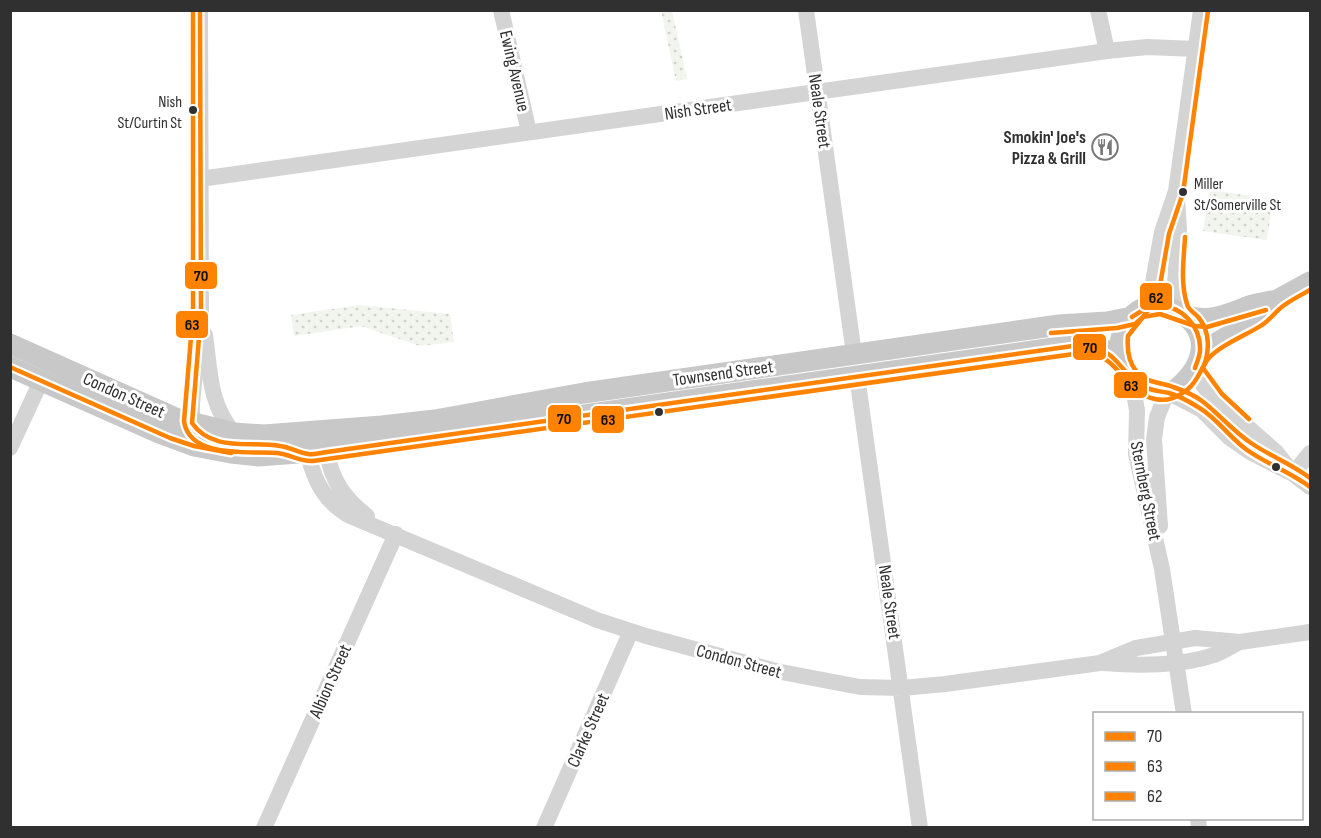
<svg xmlns="http://www.w3.org/2000/svg" width="1321" height="838" viewBox="0 0 1321 838" font-family="'Sofia Sans Condensed',sans-serif">
<style>
.grass{fill:url(#grass-dots)}
.lines{fill:none;stroke-linecap:round;stroke-linejoin:round}
.minor{stroke:#d4d4d4;stroke-width:16}
.major{stroke:#c8c8c8;stroke-width:21}
.bus-1-casing{stroke:#fff;stroke-width:9}
.bus-2-casing{stroke:#fff;stroke-width:9}
.bus-3-casing{stroke:#fff;stroke-width:9}
.bus-1{stroke:#ff8200;stroke-width:4.5}
.bus-2{stroke:#ff8200;stroke-width:4.5}
.bus-3{stroke:#ff8200;stroke-width:4.5}
.bus-dot{fill:#303030;stroke:#fff;stroke-width:2}
.labels{text-anchor:middle;stroke-width:6;stroke-linejoin:round;paint-order:stroke}
.bus-label{font-size:16px;fill:#303030;stroke:#fff;text-anchor:end}
.street-label{font-size:18px;fill:#303030;stroke:#fff}
.poi-label{font-size:18px;font-weight:bold;fill:#303030;stroke:#fff;text-anchor:end}
.line-badge{stroke:#fff;stroke-width:2}
.pale-badge-label{font-size:16px;text-anchor:middle;font-weight:bold;fill:#111}
</style>
<defs>
<pattern id="grass-dots" width="8" height="8" patternUnits="userSpaceOnUse" patternTransform="scale(1.5)"><rect width="8" height="8" fill="#f1f5ed"/><path d="M2 2h.1M6 6h.1" fill="none" stroke="#cfd2cc" stroke-width="1.8" stroke-linecap="round"/></pattern>
</defs>
<rect width="100%" height="100%" fill="#fff"/>
<path class="grass" d="M661 11H672L687 79 676 81Z
M1209 190 1273 199 1267 240 1203 231Z
M359 305 450 314 454 342 420 346 361 326 294 336 291 315Z"/>
<g class="lines">
<path class="minor" d="M501 10 529 132
M806 10 854 354
M1098 10 1107 51
M200 179 1107 51 1147 47 1196 49
M1177 198 1179 229 1175 284 1181 312
M1139 310 1144 304 1152 288 1162 232 1176 191 1201 10
M205 335C210 370 209 405 234 433
M1195 368 1203 385 1210 394 1276 452 1291 471
M857 376 920 828
M1131 377 1137 410 1136 454 1162 569 1184 714
M1169 393 1202 410 1230 438 1250 452 1293 474 1310 487
M192 423V404L201 313 200 10
M10 448 41 381
M327 452C331 480 345 499 367 516
M308 454C314 481 325 502 350 516L597 620 646 636 776 671 860 687 902 688 945 684 1100 663 1136 648 1195 638 1240 642 1310 632
M1293 474 1310 453
M1160 526 1154 439 1157 417 1167 393
M1104 663C1137 666 1182 666 1214 655 1222 652 1231 647 1239 642
M1198 818 1199 828
M264 828 396 534
M544 828 631 631"/>
<path class="major" d="M1160 306C1201 313 1215 349 1186 380 1181 385 1175 392 1168 393 1160 395 1152 391 1146 387 1138 383 1130 377 1125 369 1115 351 1120 324 1138 311 1144 307 1153 307 1160 306Z
M1188 316C1210 323 1228 314 1249 306 1258 303 1268 302 1277 300
M10 344 178 419 234 433 264 435 382 426 435 420 584 393 1059 325 1107 322 1132 317
M1201 355 1213 345 1262 316 1279 299 1310 282
M10 367 159 433 194 446 231 453 258 456 338 450 1067 346C1095 344 1106 345 1124 367"/>
<g class="bus-1-casing">
<path id="bus-1" d="M200 10 201 313 192 423C212 452 250 441 280 446 290 447 299 453 308 454 314 455 321 453 327 452L1080 345C1123 351 1113 368 1143 386 1151 391 1160 391 1169 393 1179 396 1190 402 1198 407 1217 418 1229 437 1247 450 1267 464 1290 472 1310 487
M1132 317C1140 312 1148 306 1158 306 1182 305 1201 327 1200 350 1200 356 1197 362 1195 368
M10 367 170 438 194 446 231 453"/>
</g>
<g class="bus-2-casing">
<path id="bus-2" d="M193 10V313L184 421C189 459 250 451 277 453 290 454 300 462 313 461L1081 353C1122 353 1120 392 1155 399 1168 402 1178 397 1188 389 1198 381 1201 368 1208 359 1220 345 1247 335 1262 325 1270 320 1275 312 1283 306 1291 300 1301 295 1310 290
M1051 333 1117 328 1135 324 1143 317 1160 314 1195 326 1207 327 1266 310"/>
</g>
<g class="bus-3-casing">
<path id="bus-3" d="M1208 11 1183 193 1169 234 1159 291 1150 308 1128 336C1127 347 1128 361 1136 371 1146 383 1160 382 1173 387 1182 390 1194 395 1202 401 1219 414 1233 431 1251 443 1270 456 1292 464 1310 478
M1185 237C1184 258 1180 282 1187 304 1188 310 1195 313 1199 318 1210 332 1210 351 1203 368L1222 394 1249 419"/>
</g>
<use href="#bus-1" class="bus-1"/>
<use href="#bus-2" class="bus-2"/>
<use href="#bus-3" class="bus-3"/>
</g>
<defs>
<g id="restaurant-ring" transform="scale(1.35)"><circle r="9.5" fill="#fff" stroke="#787878" stroke-width="1.5"/><path d="M-5-6h1v4h1v-4h1v4h1v-4h1v5L-1.5 .5V6h-2V.5L-5-1ZM5-6V6H3V1.5H1.5Q1.5-4 5-6Z" fill="#787878"/></g>
</defs>
<g fill-rule="evenodd">
<use href="#restaurant-ring" x="1105" y="147"/>
</g>
<g class="bus-dot">
<circle cx="193" cy="110" r="5"/>
<circle cx="1183" cy="192" r="5"/>
<circle cx="659" cy="412" r="5"/>
<circle cx="1276" cy="467" r="5"/>
</g>
<g class="labels">
<g class="bus-label">
<text x="182" y="107">Nish<tspan x="182" dy="21">St/Curtin St</tspan></text>
<text x="1194" y="189" text-anchor="start">Miller<tspan x="1194" dy="21">St/Somerville St</tspan></text>
</g>
<g class="street-label">
<text transform="translate(515 71) rotate(77)" y="6">Ewing Avenue</text>
<text transform="translate(698 109) rotate(-8)" y="6">Nish Street</text>
<text transform="translate(820 111) rotate(82)" y="6">Neale Street</text>
<text transform="translate(723 373) rotate(-8)" y="6">Townsend Street</text>
<text transform="translate(124 395) rotate(24)" y="6">Condon Street</text>
<text transform="translate(1146 491) rotate(79)" y="6">Sternberg Street</text>
<text transform="translate(890 602) rotate(82)" y="6">Neale Street</text>
<text transform="translate(739 661) rotate(15)" y="6">Condon Street</text>
<text transform="translate(330 681) rotate(-66)" y="6">Albion Street</text>
<text transform="translate(588 730) rotate(-66)" y="6">Clarke Street</text>
</g>
<g class="poi-label">
<text x="1086" y="143">Smokin' Joe's<tspan x="1086" dy="21">Pizza &amp; Grill</tspan></text>
</g>
</g>
<g class="line-badge">
<rect x="184" y="261" width="34" height="29" rx="6" fill="#ff8200"/>
<rect x="1139" y="282" width="34" height="29" rx="6" fill="#ff8200"/>
<rect x="175" y="310" width="34" height="29" rx="6" fill="#ff8200"/>
<rect x="1072" y="333" width="35" height="28" rx="6" fill="#ff8200"/>
<rect x="1113" y="371" width="35" height="28" rx="6" fill="#ff8200"/>
<rect x="547" y="404" width="35" height="29" rx="6" fill="#ff8200"/>
<rect x="591" y="405" width="34" height="29" rx="6" fill="#ff8200"/>
</g>
<g class="pale-badge-label">
<text x="201" y="281">70</text>
<text x="1156" y="303">62</text>
<text x="192" y="330">63</text>
<text x="1090" y="353">70</text>
<text x="1131" y="391">63</text>
<text x="564" y="424">70</text>
<text x="608" y="425">63</text>
</g>
<rect width="1321" height="838" fill="none" stroke="#303030" stroke-width="24"/>
<rect x="1093" y="712" width="210" height="108" fill="#ffffff" stroke="#acacac" stroke-width="1.5"/>
<rect x="1105" y="732" width="30" height="9" fill="#ff8200" stroke="#acacac" stroke-width="1.5"/>
<text x="1147" y="742" font-size="18" fill="#303030">70</text>
<rect x="1105" y="762" width="30" height="9" fill="#ff8200" stroke="#acacac" stroke-width="1.5"/>
<text x="1147" y="772" font-size="18" fill="#303030">63</text>
<rect x="1105" y="792" width="30" height="9" fill="#ff8200" stroke="#acacac" stroke-width="1.5"/>
<text x="1147" y="802" font-size="18" fill="#303030">62</text>
</svg>
